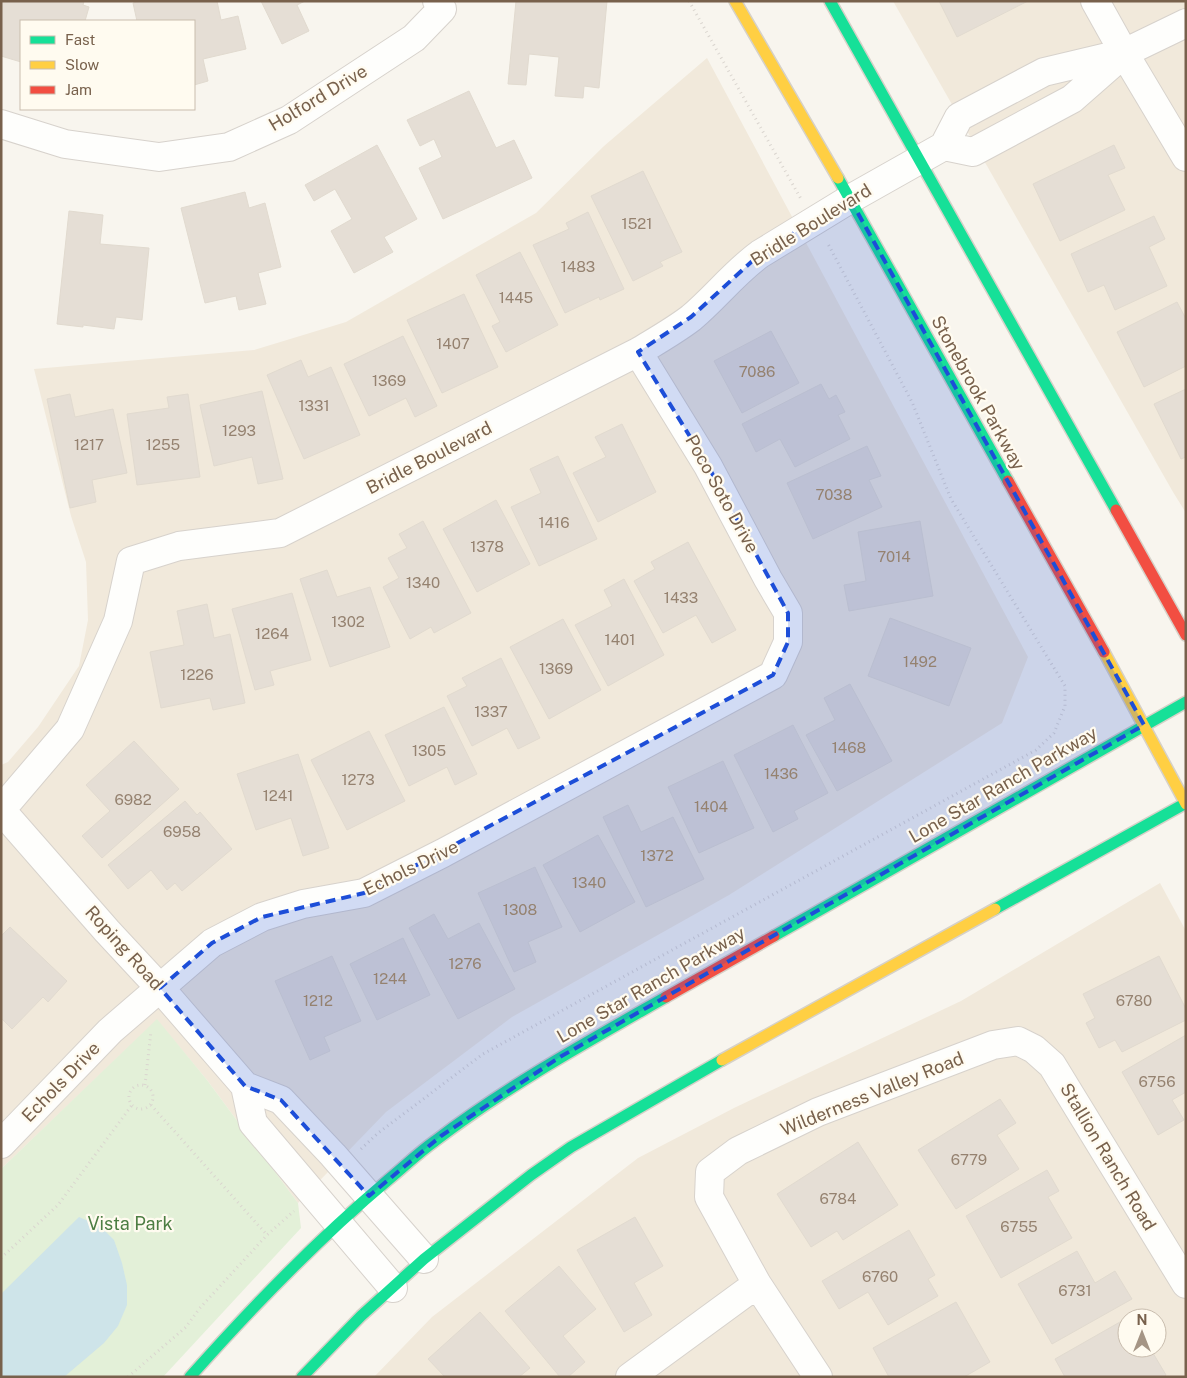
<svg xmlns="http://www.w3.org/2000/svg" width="1187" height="1378" viewBox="0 0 1187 1378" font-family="'Public Sans',sans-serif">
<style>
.residential{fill:#f1e9db;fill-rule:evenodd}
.green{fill:#e3f0d8}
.water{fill:#cee4e9}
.building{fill:#e5ded5;stroke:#e1dacf}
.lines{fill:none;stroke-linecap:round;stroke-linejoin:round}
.street-casing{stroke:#d7d2cc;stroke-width:30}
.fast-casing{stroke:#d6d1c8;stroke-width:14}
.slow-casing{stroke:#d6d1c8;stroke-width:14}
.jam-casing{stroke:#d6d1c8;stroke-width:14}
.path{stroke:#dad5cf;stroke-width:3;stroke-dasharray:1 4;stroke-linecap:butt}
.street{stroke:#fefefc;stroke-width:28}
.fast{stroke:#16e098;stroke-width:11}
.slow{stroke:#ffcf43;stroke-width:11}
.jam{stroke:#f24e42;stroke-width:11}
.marked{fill:#1d4ed8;fill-opacity:0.2;stroke:#1d4ed8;stroke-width:4;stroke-dasharray:10 6;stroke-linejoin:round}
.labels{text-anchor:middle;stroke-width:4.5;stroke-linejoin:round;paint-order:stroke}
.number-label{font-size:15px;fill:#958270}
.street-label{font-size:18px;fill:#78614c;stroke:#fffbf0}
.park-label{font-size:18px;fill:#4d7e43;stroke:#fffbf0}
</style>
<rect width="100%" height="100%" fill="#f8f5ee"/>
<path class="residential" d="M893 1H1186V513L1173 492Z
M707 58 1028 657 1002 723 729 895 512 1017 386 1112 298 1203 207 1080 157 1020 1 1169V765L8 762 38 727 79 666 88 620 86 562 71 516 34 369 254 350 346 322 536 213 604 146Z
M1160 883 1186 931V1377H374L432 1317 638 1158 734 1108 961 1001ZM1127 1318H1157V1348H1127Z"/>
<path class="green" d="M157 1019 207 1080 298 1203 301 1228 163 1377H1V1169Z"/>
<path class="water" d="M79 1217 100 1226 114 1240 122 1263 127 1285V1305L118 1326 104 1343 64 1377H1V1294Z"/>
<path class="building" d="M1 1H84L83 5 89 7 85 21H21V62L1 56Z
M141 1H217L221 20 238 16 246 49 203 59 208 81 194 85V21H137L133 3Z
M261 1H305L297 5 309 31 282 44Z
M516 1H607L599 88 584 86 583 98 555 96 559 57 529 54 526 85 508 84Z
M939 1H1028L957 37Z
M469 91 496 148 514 140 532 178 443 219 419 168 442 157 434 139 420 146 407 120Z
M377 145 417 219 384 237 393 252 354 273 331 231 352 219 335 189 314 201 305 185Z
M1114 145 1125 168 1108 175 1125 210 1060 241 1033 184Z
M643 171 682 252 660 262 663 266 633 281 591 196Z
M245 192 249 208 265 203 281 267 258 273 266 304 239 310 236 296 205 303 181 208Z
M69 211 103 215 100 244 149 248 142 320 116 317 114 329 83 325V327L57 324Z
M588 212 624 289 600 300 599 297 565 313 533 245 569 229 566 223Z
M1154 216 1165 239 1149 247 1167 286 1115 310 1104 285 1088 292 1071 254Z
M520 252 558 325 506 352 492 326 500 322 476 275Z
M464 294 498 367 442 393 407 320Z
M1177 302 1186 319V366L1144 387 1117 332Z
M771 331 799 383 742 413 714 361Z
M403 336 437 406 415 417 406 398 369 416 344 364Z
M301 360 308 377 331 367 360 435 304 459 267 375Z
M821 384 829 399 836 395 845 412 838 415 850 439 795 467 780 439 756 452 742 424Z
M1186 389V457L1181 459 1154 404Z
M262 391 283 479 258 484 252 457 214 466 200 405Z
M70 394 75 417 113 409 127 473 92 480 96 502 70 508 47 399Z
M188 394 200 477 137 485 127 414 169 408 167 397Z
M622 424 656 492 598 522 573 473 606 457 595 437Z
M867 446 881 476 869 480 882 507 813 539 787 483Z
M558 456 597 539 539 566 511 507 541 493 530 469Z
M496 500 530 564 477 592 443 529Z
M423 521 471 613 434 633 431 627 410 639 383 587 399 578 388 558 407 548 399 534Z
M920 521 933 596 849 611 844 585 866 581 858 532Z
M688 542 736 630 712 643 696 615 663 633 634 581 655 569 651 562Z
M327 570 337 597 370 587 390 647 330 667 300 579Z
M624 579 664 655 608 686 575 625 612 606 604 590Z
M292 593 311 660 270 671 274 685 255 690 232 609Z
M207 604 214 638 230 634 245 703 213 710 210 698 161 708 150 652 184 645 177 611Z
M890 618 971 648 949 706 868 676Z
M563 619 601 690 549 719 510 647Z
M501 658 540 738 518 749 507 728 472 746 447 696 467 686 462 678Z
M850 684 892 761 837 791 806 735 835 720 824 698Z
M444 707 477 774 455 785 447 767 409 786 385 735Z
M793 725 828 793 794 811 798 819 773 832 734 755Z
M369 731 405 801 347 830 311 760Z
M134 741 179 789 102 858 82 836 110 811 86 785Z
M298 754 329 848 303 856 291 818 256 830 237 774Z
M723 761 754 828 699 853 668 787Z
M185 801 197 815 200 812 232 849 182 891 175 883 167 890 151 870 128 889 108 865Z
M628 805 641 832 673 817 704 879 646 907 603 817Z
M598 835 635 902 580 932 543 865Z
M535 867 562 927 528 942 536 962 514 972 478 893Z
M434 914 448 939 479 923 515 989 458 1019 409 928Z
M10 927 67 981 48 1002 43 997 12 1029 1 1018V936Z
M403 938 430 995 377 1020 350 964Z
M332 956 361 1021 324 1037 330 1051 310 1060 275 981Z
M1159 956 1186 1009V1020L1122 1052 1115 1040 1099 1048 1086 1023 1095 1018 1083 994Z
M1186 1035V1092L1172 1100 1184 1120 1158 1135 1122 1072Z
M1000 1099 1016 1123 997 1135 1019 1169 956 1209 918 1150Z
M858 1142 898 1205 843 1240 837 1231 811 1247 777 1194Z
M1047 1170 1059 1191 1048 1197 1072 1238 1001 1278 966 1216Z
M635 1217 663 1266 634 1283 652 1315 624 1332 577 1250Z
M909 1230 935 1275 928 1279 938 1296 888 1325 868 1292 839 1309 822 1281Z
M1077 1251 1095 1283 1115 1271 1132 1299 1052 1344 1018 1284Z
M559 1266 596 1309 563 1336 585 1362 568 1377H560L505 1311Z
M956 1302 990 1362 964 1377H889L873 1348Z
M480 1312 530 1368 519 1377H445L428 1359Z
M1127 1318V1348H1150L1166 1375 1164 1377H1065L1055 1359Z"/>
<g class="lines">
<g class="street-casing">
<path id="street" d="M1095 1 1124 53 1186 157
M1 124 65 144 159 157 229 147 289 120 414 38 442 9 437 1
M944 146 973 152 1072 99 1121 56
M1 810 70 729 118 621 131 561 179 546 280 533 638 352C656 341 674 331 691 318 715 298 734 273 760 254L850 199 944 146 959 117 1044 72 1124 53 1186 23
M1 810 107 931 160 988 245 1086 253 1123 393 1288
M245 1086 281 1100 333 1155 424 1259
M1 1144 110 1031 212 943 262 917 303 904 364 893 443 853 773 675 788 642V613L768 579 708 466 638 352
M630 1377 757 1284
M818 1377 757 1284 709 1197 710 1172 738 1151 818 1112 993 1045 1018 1041 1034 1049 1052 1065 1186 1284"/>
</g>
<g class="fast-casing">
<path id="fast" d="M830 1 1116 510
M838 178 1008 481
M995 909 1186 803
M774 936 1186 702
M190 1377C252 1307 317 1240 388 1180 404 1167 418 1153 435 1141 507 1086 587 1042 666 997
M302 1377 361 1316 424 1259 531 1175 571 1147 722 1060"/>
</g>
<g class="slow-casing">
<path id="slow" d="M735 1 838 178
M1104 652 1186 804
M722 1060 995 909"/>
</g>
<g class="jam-casing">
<path id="jam" d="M1008 481 1104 652
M1116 510 1186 635
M666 997 774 936"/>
</g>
<path class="path" d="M689 1 801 199
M129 1097a12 12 0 1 1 24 0a12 12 0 1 1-24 0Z
M145 1085 151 1031
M151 1105 267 1235
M361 1149 378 1133 483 1054 1036 750 1054 733 1065 706V686L951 499 912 402 827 242
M1 1258 58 1205 132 1105
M128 1377 186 1327 199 1309 267 1235 294 1211"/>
<use href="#street" class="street"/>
<use href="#fast" class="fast"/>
<use href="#slow" class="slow"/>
<use href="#jam" class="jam"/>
</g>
<path class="marked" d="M850 199 1144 725 560 1057 441 1136 369 1196 281 1100 245 1086 160 988 212 943 262 917 364 893 773 675 788 642V613L708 466 638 352 691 317 760 254Z"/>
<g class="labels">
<g class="number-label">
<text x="637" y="229">1521</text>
<text x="578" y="272">1483</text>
<text x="516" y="303">1445</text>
<text x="453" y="349">1407</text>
<text x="757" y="377">7086</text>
<text x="389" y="386">1369</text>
<text x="314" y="411">1331</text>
<text x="239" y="436">1293</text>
<text x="89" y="450">1217</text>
<text x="163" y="450">1255</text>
<text x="834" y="500">7038</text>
<text x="554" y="528">1416</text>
<text x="487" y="552">1378</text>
<text x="894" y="562">7014</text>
<text x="423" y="588">1340</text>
<text x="681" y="603">1433</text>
<text x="348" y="627">1302</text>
<text x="272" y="639">1264</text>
<text x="620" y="645">1401</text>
<text x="920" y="667">1492</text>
<text x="556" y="674">1369</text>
<text x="197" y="680">1226</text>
<text x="491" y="717">1337</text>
<text x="849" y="753">1468</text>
<text x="429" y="756">1305</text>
<text x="781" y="779">1436</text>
<text x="358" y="785">1273</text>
<text x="278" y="801">1241</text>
<text x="133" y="805">6982</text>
<text x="711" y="812">1404</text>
<text x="182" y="837">6958</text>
<text x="657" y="861">1372</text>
<text x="589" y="888">1340</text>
<text x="520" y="915">1308</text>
<text x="465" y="969">1276</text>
<text x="390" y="984">1244</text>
<text x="318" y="1006">1212</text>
<text x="1134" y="1006">6780</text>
<text x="1157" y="1087">6756</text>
<text x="969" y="1165">6779</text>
<text x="838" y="1204">6784</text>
<text x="1019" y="1232">6755</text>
<text x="880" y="1282">6760</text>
<text x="1075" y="1296">6731</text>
</g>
<g class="street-label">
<text transform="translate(318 98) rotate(-31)" y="6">Holford Drive</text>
<text transform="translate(811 225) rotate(-32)" y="6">Bridle Boulevard</text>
<text transform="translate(978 393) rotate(61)" y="6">Stonebrook Parkway</text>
<text transform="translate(429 458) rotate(-27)" y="6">Bridle Boulevard</text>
<text transform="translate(722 494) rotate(61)" y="6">Poco Soto Drive</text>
<text transform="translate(1003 785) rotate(-30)" y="6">Lone Star Ranch Parkway</text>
<text transform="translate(411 868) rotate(-26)" y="6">Echols Drive</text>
<text transform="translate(124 948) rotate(48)" y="6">Roping Road</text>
<text transform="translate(651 985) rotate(-30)" y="6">Lone Star Ranch Parkway</text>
<text transform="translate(61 1082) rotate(-46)" y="6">Echols Drive</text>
<text transform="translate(872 1094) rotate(-22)" y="6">Wilderness Valley Road</text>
<text transform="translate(1108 1157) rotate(59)" y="6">Stallion Ranch Road</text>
</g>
<g class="park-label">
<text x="130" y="1230">Vista Park</text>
</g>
</g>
<rect width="1187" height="1378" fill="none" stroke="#78614c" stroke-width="5"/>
<rect x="20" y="20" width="175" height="90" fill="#fffbf0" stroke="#c9bdae"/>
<rect x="30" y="36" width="25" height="8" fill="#16e098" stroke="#c9bdae"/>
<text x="65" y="45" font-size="15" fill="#78614c">Fast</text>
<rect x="30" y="61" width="25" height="8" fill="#ffcf43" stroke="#c9bdae"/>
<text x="65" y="70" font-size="15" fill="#78614c">Slow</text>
<rect x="30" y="86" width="25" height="8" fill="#f24e42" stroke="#c9bdae"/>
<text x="65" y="95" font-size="15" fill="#78614c">Jam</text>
<g transform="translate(1142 1333)"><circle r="24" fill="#fffbf0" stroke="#c9bdae"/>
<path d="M0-4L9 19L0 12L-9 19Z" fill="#a59585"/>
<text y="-8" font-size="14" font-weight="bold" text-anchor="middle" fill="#78614c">N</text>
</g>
</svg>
